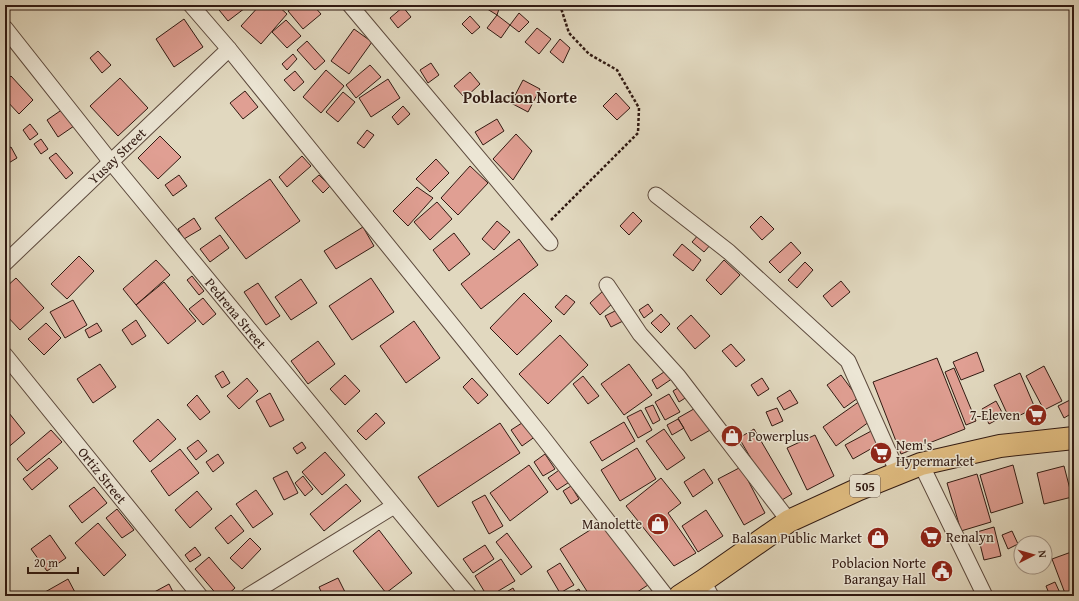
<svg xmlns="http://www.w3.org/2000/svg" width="1079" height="601" viewBox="0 0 1079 601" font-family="'Gentium Book Plus',serif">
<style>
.building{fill:#e09f93;stroke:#311a12}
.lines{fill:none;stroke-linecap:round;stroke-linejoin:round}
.street-casing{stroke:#5d4a3d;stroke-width:17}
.primary-casing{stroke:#311a12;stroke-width:24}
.path{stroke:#311a12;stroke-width:2.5;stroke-dasharray:3 2;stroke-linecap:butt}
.street{stroke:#ece6d5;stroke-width:15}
.primary{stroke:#e0bc80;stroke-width:22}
.labels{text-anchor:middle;stroke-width:3;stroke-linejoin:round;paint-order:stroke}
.shield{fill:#ece6d5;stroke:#69574c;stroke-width:1}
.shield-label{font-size:13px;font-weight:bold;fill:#311a12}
.street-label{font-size:14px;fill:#311a12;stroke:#ece6d5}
.poi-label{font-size:14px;fill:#311a12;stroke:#ece6d5;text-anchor:end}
.quarter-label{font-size:16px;font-weight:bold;fill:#311a12;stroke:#ece6d5}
</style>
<rect width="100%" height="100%" fill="#e1d8bf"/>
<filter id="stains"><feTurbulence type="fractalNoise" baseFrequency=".005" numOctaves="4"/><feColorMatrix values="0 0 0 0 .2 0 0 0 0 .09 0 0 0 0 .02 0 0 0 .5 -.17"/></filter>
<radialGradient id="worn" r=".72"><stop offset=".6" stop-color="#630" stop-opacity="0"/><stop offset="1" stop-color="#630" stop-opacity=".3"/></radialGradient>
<path class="building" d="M215 5H249L228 21Z
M260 5H277L287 14 261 44 241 26Z
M296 5H313L321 14 303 29 288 11Z
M485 5H493L499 9 497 15 484 7Z
M403 7 411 17 398 28 390 18Z
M519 13 529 22 519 32 510 25Z
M497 15 510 25 501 38 487 28Z
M470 16 480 27 472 34 462 24Z
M184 19 203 47 174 67 156 39Z
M286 20 301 36 287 48 272 32Z
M537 28 551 39 539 54 525 42Z
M354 29 372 42 349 74 331 61Z
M560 39 570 48 563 63 550 52Z
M307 41 325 61 315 70 297 50Z
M98 51 111 65 102 73 90 58Z
M293 54 297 59 287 70 282 64Z
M431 63 439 75 428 83 420 70Z
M370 65 381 77 356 98 346 85Z
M326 70 344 86 321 113 303 97Z
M295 71 304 82 294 91 284 80Z
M470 72 480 84 465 98 454 86Z
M11 76 33 100 19 114 5 99V81Z
M120 78 148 108 118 136 90 106Z
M388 79 400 98 371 117 359 98Z
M523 80 540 89 528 112 511 103Z
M245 91 258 107 243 119 230 103Z
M343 92 355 102 338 122 326 112Z
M616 93 630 108 617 120 603 106Z
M403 106 410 114 398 125 392 117Z
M63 109 74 126 58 137 47 120Z
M497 119 504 131 483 145 475 132Z
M30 124 38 134 30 140 23 130Z
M367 130 374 135 364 148 357 143Z
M516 134 532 151 513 180 493 159Z
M160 136 181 157 158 179 138 158Z
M41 139 48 149 41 154 34 144Z
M11 147 17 158 7 164 5 161V150Z
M56 153 73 173 66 179 49 158Z
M302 156 311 166 287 187 279 177Z
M436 159 449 173 430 192 416 179Z
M470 166 488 183 458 215 441 198Z
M179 175 187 186 173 196 165 185Z
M319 175 330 186 323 193 312 181Z
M270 179 300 221 246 259 215 218Z
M417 187 433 198 408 226 393 211Z
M437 202 452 219 430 240 414 222Z
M633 212 642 221 629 235 620 226Z
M761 216 774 229 762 240 750 227Z
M194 218 201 229 184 239 178 229Z
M497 221 510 232 494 250 482 239Z
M363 227 374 246 336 269 324 251Z
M454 233 470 254 449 271 433 250Z
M700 233 712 243 704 252 692 242Z
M220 235 229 248 210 262 200 249Z
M519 239 538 265 481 309 461 284Z
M791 242 801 253 780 273 769 262Z
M682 244 701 260 693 271 673 255Z
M79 256 94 271 67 299 51 284Z
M156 260 170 275 136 305 123 289Z
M724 260 740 275 721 295 706 280Z
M805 262 813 270 797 288 788 280Z
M192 276 204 291 199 295 187 280Z
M16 278 44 308 20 330 5 314V288Z
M371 278 394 312 352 340 329 306Z
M301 279 317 303 291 320 275 297Z
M841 281 850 292 832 307 823 296Z
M164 282 196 321 168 344 136 305Z
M258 283 280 316 266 325 244 292Z
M604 290 614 302 600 315 590 303Z
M524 293 552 321 517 355 490 328Z
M566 295 575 302 564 315 555 307Z
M203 298 216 314 203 325 189 309Z
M73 300 87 325 65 338 50 312Z
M648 304 653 311 644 318 639 310Z
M617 310 623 321 611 327 605 316Z
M661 314 670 324 661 333 651 323Z
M691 315 710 336 695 349 677 328Z
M136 320 146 336 132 345 122 330Z
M414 321 440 358 406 383 380 346Z
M46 323 61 338 44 355 28 339Z
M97 323 102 331 89 338 85 330Z
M560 335 588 365 548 404 519 374Z
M318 341 335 364 308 384 291 361Z
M731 344 745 360 736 367 722 351Z
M977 352 984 371 961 380 953 362Z
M937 358 965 429 901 454 873 382Z
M100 364 116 387 93 403 77 379Z
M629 364 652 395 624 415 601 384Z
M1044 366 1062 401 1044 410 1026 376Z
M670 368 676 376 657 389 652 380Z
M954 368 976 421 966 425 945 372Z
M223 371 230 383 222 388 215 376Z
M1020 373 1035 408 1010 420 994 385Z
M345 375 360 391 345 405 330 389Z
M841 375 858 398 844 408 827 385Z
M583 376 599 396 588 404 573 384Z
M247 378 258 391 239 409 227 396Z
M472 378 488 395 478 404 463 387Z
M762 378 769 389 758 396 751 385Z
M683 385 690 395 679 402 673 391Z
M790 390 798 403 784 410 777 398Z
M270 393 284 420 270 427 256 401Z
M669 394 680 412 665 420 655 402Z
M197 395 210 412 200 420 187 405Z
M1074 398V412L1064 418 1058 406Z
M860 401 873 419 836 446 823 427Z
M996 401 1004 416 989 424 982 409Z
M653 405 660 420 653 424 645 408Z
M699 406 712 429 691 441 678 418Z
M777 408 783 421 772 426 766 412Z
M641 410 652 430 638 438 627 417Z
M9 413 25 433 5 450V417Z
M376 413 385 423 366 440 357 431Z
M158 419 176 439 150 462 133 441Z
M678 419 684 428 672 435 667 425Z
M525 421 536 436 522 446 511 430Z
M624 422 635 441 602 461 590 442Z
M500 423 520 453 438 507 418 477Z
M664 429 685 458 667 470 646 441Z
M754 429 792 494 777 503 739 438Z
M875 429 883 442 853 459 845 445Z
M51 430 62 442 27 471 17 459Z
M815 435 834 476 807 490 787 448Z
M198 440 207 451 196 460 187 448Z
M302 442 306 448 297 454 293 448Z
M637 448 656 479 620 501 601 470Z
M180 449 199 473 169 496 151 471Z
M325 452 345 475 322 495 302 472Z
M218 454 224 463 213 472 206 462Z
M545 454 555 469 543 476 534 462Z
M49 458 58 468 32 490 23 479Z
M529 465 548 492 510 521 490 493Z
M1013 465 1023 503 991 513 980 475Z
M1064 466 1072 497 1044 504 1037 473Z
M741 467 765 513 744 525 718 479Z
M562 468 571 481 557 490 548 478Z
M704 469 713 483 693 497 684 482Z
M287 471 298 493 284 500 273 478Z
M977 474 991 522 961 531 947 483Z
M303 476 313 489 305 496 295 483Z
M661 478 681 503 668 513 696 553 674 566 626 506Z
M346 484 361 501 324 531 310 514Z
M571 486 579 499 571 504 563 491Z
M94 487 107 503 82 523 69 506Z
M256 490 273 514 253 528 236 504Z
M197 491 212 509 190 528 175 510Z
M485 495 503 526 489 534 472 502Z
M117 509 134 530 122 538 106 518Z
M706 510 723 536 698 552 682 526Z
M231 515 244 531 228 544 215 528Z
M606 520 648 585 631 596H590L560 549Z
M98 523 126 555 104 576 75 543Z
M994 527 1001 556 984 560 977 532Z
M379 530 412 573 386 593 353 551Z
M1012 531 1018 544 1008 549 1002 535Z
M507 533 532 567 521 575 496 542Z
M50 535 66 558 47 571 31 549Z
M250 538 261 549 242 569 230 558Z
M485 545 494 559 473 573 463 559Z
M195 547 201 555 190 562 185 555Z
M1074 551V593L1066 596 1052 559Z
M209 557 235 588 226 596H218L195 569Z
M501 559 515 581 490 596H487L475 576Z
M560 563 574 585 560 593 547 571Z
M338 578 347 596H323L319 587Z
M68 579 77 596H38Z
M1055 582 1060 593 1050 596 1046 586Z
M169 584 175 596H147Z
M513 588 517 596H500Z
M579 589 582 596H566Z"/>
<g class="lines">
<g class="street-casing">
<g id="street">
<path d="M191 5 229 49 541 435 666 596"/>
<path d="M350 5 550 243"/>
<path id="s1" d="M5 28 111 162 469 596"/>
<path d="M656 195 729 252 848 361 898 473"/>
<path id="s2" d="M5 263 229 49"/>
<path d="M607 285 640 334 678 376 789 521"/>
<path id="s3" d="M5 355 200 596"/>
<path d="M921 464 985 596"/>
<path d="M703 581 711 596"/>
<path d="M248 596 394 506"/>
</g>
</g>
<g class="primary-casing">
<path id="primary" d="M680 596 703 581 789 521 859 489 921 464 1000 446 1074 438"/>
</g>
<path class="path" d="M551 220 638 133 639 108 617 70 589 54 569 33 560 5"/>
<use href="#street" class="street"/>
<use href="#primary" class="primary"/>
</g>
<defs>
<g id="supermarket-disc" transform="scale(1.15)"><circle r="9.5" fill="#8f2418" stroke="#ece6d5"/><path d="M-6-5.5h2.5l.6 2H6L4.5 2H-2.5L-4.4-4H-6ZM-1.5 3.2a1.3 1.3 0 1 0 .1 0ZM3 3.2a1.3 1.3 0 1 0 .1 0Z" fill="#fff"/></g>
<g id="shop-disc" transform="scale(1.15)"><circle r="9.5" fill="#8f2418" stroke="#ece6d5"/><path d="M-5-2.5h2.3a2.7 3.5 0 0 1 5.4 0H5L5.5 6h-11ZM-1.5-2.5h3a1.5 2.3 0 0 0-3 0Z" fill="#fff"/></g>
<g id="civic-disc" transform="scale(1.15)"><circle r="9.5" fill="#8f2418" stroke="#ece6d5"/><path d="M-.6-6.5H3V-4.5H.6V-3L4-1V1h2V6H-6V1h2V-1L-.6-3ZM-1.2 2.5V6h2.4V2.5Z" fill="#fff"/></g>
</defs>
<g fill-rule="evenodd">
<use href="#supermarket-disc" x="1036" y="415"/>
<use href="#shop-disc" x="732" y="436"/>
<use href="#supermarket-disc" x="881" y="453"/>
<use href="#shop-disc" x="658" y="524"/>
<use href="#supermarket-disc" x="931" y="537"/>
<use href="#shop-disc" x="878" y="538"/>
<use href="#civic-disc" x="942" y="571"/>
</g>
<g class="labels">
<rect class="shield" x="850" y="475" width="30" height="22" rx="3"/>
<g class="shield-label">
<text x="865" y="491">505</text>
</g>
<g class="street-label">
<text dy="5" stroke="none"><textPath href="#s2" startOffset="155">Yusay Street</textPath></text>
<text dy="5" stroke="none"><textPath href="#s1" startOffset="367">Pedrena Street</textPath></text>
<text dy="5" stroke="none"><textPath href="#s3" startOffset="155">Ortiz Street</textPath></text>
</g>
<g class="poi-label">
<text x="1020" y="420">7-Eleven</text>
<text x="748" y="441" text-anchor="start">Powerplus</text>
<text x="896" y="450" text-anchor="start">Nem's<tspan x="896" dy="16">Hypermarket</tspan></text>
<text x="642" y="529">Manolette</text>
<text x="946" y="542" text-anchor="start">Renalyn</text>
<text x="862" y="543">Balasan Public Market</text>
<text x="926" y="568">Poblacion Norte<tspan x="926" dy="16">Barangay Hall</tspan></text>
</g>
<g class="quarter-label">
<text x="520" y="103">Poblacion Norte</text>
</g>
</g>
<rect width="1079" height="601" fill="none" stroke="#e1d8bf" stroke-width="20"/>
<rect x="6" y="6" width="1067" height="589" fill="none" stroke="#311a12" stroke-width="2"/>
<rect x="10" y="10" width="1059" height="581" fill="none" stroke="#311a12"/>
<g transform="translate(1033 555) rotate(84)"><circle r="19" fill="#ece6d5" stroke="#a19487"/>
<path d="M0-3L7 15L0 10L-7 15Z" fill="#8f2418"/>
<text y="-6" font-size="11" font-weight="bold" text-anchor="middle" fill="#311a12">N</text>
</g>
<path d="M28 567v6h50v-6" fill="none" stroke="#311a12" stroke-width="2"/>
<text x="34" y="567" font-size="12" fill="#311a12" stroke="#ece6d5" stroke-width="3" paint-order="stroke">20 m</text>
<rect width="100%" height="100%" filter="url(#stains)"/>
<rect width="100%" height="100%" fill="url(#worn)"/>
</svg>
